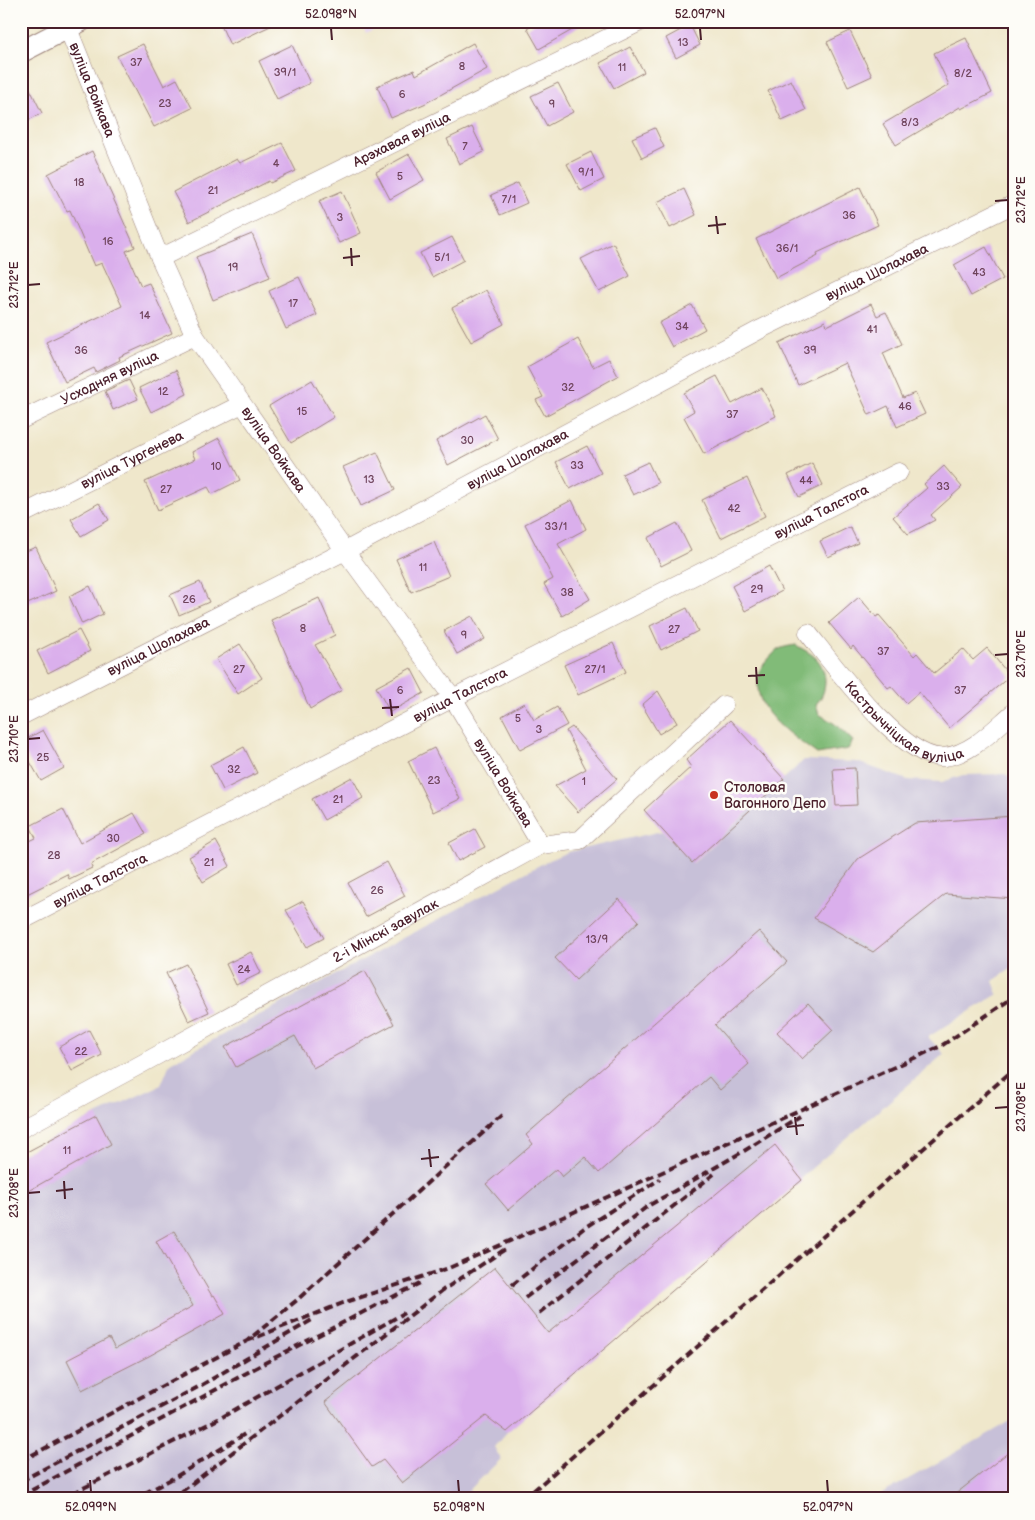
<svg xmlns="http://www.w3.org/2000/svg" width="1035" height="1520" viewBox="0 0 1035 1520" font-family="'Balsamiq Sans',sans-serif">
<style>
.built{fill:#e5d3f0}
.industrial{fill:#c7c0d8}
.forest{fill:#81bb78;stroke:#666d52}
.building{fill:#daafec}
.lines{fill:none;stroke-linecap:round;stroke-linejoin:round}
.minor-casing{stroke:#9c837b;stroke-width:19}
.tertiary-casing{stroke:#9c837b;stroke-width:23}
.minor{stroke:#fff;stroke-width:18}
.tertiary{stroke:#fff;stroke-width:21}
.rail{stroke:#4a1f2b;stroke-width:4;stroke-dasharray:8 4;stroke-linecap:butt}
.ticks{fill:none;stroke:#4a1f2b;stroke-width:2}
.poi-dot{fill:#c8321e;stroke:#fdfcf7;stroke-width:2}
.labels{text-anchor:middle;stroke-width:5;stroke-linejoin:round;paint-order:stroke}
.number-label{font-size:11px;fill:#6e435b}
.street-label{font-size:14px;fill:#4a1f2b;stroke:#fdfcf7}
.poi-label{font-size:14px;fill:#4a1f2b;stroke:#fdfcf7;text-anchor:start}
.neatline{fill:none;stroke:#4a1f2b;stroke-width:2}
.ticks-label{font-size:12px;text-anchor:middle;fill:#4a1f2b}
</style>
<rect width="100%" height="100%" fill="#fdfcf7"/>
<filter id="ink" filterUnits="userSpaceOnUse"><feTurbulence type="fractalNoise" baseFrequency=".02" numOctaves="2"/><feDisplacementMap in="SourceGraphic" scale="10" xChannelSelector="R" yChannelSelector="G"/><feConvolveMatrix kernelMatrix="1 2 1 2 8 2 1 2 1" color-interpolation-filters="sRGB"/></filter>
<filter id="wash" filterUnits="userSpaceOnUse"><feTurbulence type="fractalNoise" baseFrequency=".0096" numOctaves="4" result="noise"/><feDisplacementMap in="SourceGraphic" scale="20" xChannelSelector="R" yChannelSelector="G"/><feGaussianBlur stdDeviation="1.12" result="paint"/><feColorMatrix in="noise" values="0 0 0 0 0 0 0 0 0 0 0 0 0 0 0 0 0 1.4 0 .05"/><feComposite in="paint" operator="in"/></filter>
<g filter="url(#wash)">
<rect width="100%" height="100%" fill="#efe7cb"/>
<path class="built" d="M361 21H389L366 33Z"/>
<path class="industrial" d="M804 760 857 762 908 780 942 782 963 775 1005 774 1014 780V967L993 981 998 994 928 1037 944 1054 507 1432 494 1447 501 1459 460 1499H21V1155L96 1115 161 1085 170 1063 551 859 568 852 662 831 693 863Z
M1014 1419V1499H873L990 1433Z"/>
<path class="forest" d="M796 645C802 649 811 653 816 658 828 671 828 692 816 704L819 714 835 724 853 741 848 749 817 754C794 737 755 713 758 682 759 673 759 670 764 664 778 649 776 648 796 645Z"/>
<g id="blocks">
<path class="building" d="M219 21H281L230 45Z
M538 21H588L539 49 527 28Z
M690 25 700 45 676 58 666 38Z
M850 31 872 76 848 87 827 42Z
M966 38 992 93 961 109 960 107 896 145 883 124 949 85 934 53Z
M473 43 487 69 424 104 391 118 377 86 414 70 416 75Z
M143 44 164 86 177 79 192 108 154 127 117 56Z
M292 45 310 83 277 99 259 61Z
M630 47 644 72 614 88 600 63Z
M21 71 42 113 21 124Z
M791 80 806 110 782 121 768 91Z
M558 83 573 112 547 126 531 96Z
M472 127 484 152 459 164 447 139Z
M655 128 664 147 642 158 632 138Z
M282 143 296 171 270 183 269 181 189 222 173 192 237 159 240 163Z
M92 151 135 247 126 251 141 286 149 283 172 333 119 357 120 360 96 372 94 368 65 382 46 342 122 306 102 263 94 266 70 210 67 211 48 174Z
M591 152 604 179 581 191 567 164Z
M409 154 424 180 390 199 376 172Z
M518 183 527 203 500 215 491 195Z
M860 187 878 225 817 253 818 256 776 278 756 239Z
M684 189 696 215 670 228 657 202Z
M342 191 361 233 339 243 319 201Z
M252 234 270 277 213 300 196 257Z
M452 237 464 260 432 277 420 253Z
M613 243 630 276 599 292 581 259Z
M986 247 1003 279 971 296 954 265Z
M299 277 317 315 286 329 269 291Z
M486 290 504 324 471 342 452 308Z
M871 304 877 316 886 312 902 344 883 353 903 398 915 393 925 414 897 427 888 406 869 415 845 363 798 385 779 343 825 321 827 326Z
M692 305 705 329 672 347 659 323Z
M578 339 593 367 609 359 618 376 545 416 536 400 543 397 527 367Z
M176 370 187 394 151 412 139 388Z
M717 376 732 404 762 388 776 416 704 454 684 417 694 411 684 393Z
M129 380 138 399 113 410 105 391Z
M312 380 334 417 291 443 269 406Z
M485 414 498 439 448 465 436 441Z
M219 438 240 480 212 494 208 487 158 510 145 482 195 459 192 452Z
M587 446 601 473 570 489 556 462Z
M377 452 395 490 361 506 343 467Z
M648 462 658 483 633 495 622 474Z
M812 463 823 485 799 497 788 475Z
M944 466 962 487 931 515 935 520 908 534 893 517 927 488 924 484Z
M747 478 765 516 721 538 702 500Z
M572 500 586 529 558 544 590 599 562 616 544 584 553 579 525 524Z
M99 503 109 520 81 536 71 519Z
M677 523 691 551 661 566 648 538Z
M850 527 858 543 828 557 820 541Z
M434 542 449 576 411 592 396 559Z
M36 547 56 591 21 607V553Z
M769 566 782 591 745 611 732 586Z
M200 582 209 602 179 615 170 595Z
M90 586 103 614 82 624 69 596Z
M859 597 876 617 879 615 914 656 917 653 934 673 963 649 973 660 987 648 1010 676 949 728 919 692 906 703 891 686 888 688 853 646 851 649 829 623Z
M319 598 335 635 315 645 342 690 310 709 271 620Z
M687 608 698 631 661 650 650 626Z
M472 616 485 639 457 654 444 631Z
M79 630 90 651 48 673 37 651Z
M613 643 626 672 578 695 564 665Z
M240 644 262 678 238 694 216 659Z
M411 668 424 693 390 712 376 687Z
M658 691 677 723 659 734 642 705Z
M524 703 534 720 557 707 567 725 520 750 502 716Z
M730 720 784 779 692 863 644 810 691 767 686 760Z
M572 727 617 779 578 812 555 786 586 769 566 731Z
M43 730 64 768 41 781 21 746V742Z
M244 747 257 773 223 790 210 765Z
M434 748 460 799 433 812 408 761Z
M855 768 857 805 836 806 833 769Z
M352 777 363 798 324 820 312 799Z
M63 809 80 843 134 813 146 834 91 864 92 868 69 879 67 874 21 897V845L36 838 30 826Z
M1014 816V899L946 894 873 952 814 918 858 859 915 823Z
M475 829 485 847 458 861 449 843Z
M216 841 230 866 203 882 189 857Z
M387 862 405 896 366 917 348 883Z
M619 899 639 921 576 980 555 958Z
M303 901 324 938 307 947 286 910Z
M759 931 787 962 715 1025 749 1064 720 1090 709 1077 599 1173 585 1157 562 1177 556 1169 508 1210 486 1184 533 1144 526 1135Z
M251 952 261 973 236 985 226 964Z
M186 964 209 1012 189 1021 166 973Z
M365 971 394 1024 313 1068 295 1036 236 1067 225 1047Z
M808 1003 833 1030 802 1059 777 1032Z
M89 1030 102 1055 72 1071 59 1047Z
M96 1115 111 1144 21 1195V1155Z
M775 1145 802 1180 507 1432 486 1416 402 1483 383 1460 372 1467 325 1402 495 1267 548 1333Z
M174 1231 212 1296 214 1295 225 1314 149 1356 82 1390 67 1360 109 1338 115 1349 193 1306 156 1241Z
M1014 1448V1499H949Z"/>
</g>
</g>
<g filter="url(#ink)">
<use href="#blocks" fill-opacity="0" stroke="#9c837b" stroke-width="1"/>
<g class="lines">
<g class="minor-casing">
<g id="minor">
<path id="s1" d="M65 21 160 258 195 336 345 551 453 698 541 845"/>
<path id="s2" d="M160 258 642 21"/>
<path id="s3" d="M21 420 195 336"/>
<path id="s4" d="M21 515 242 404"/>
<path id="s5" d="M808 633C832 663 904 762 944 757 972 754 994 729 1014 712"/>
<path id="s6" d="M21 716 345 551 761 329 1014 204"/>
<path id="s7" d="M21 921 453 698 899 472"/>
<path id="s8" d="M21 1129 136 1067 541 845 580 840 724 705"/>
</g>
</g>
<g class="tertiary-casing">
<path id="tertiary" d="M21 52 81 21"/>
</g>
<use href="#minor" class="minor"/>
<use href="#tertiary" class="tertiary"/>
<path class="rail" d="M512 1285 584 1228 660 1179
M525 1298 648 1206 744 1151 800 1116
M539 1313 714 1174
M247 1341 343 1303 449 1268 532 1231 941 1046 1014 997
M21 1461 247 1341 297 1300 504 1114
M21 1481 200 1386 312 1320
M21 1496 274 1358 420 1283
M62 1499 224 1416 404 1313
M134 1499 177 1476 248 1432
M172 1499 443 1290 507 1248
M524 1499 1014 1069"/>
</g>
</g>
<path class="ticks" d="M331 28 332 40M700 28 701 40M995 201 1008 200M716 216 718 234M708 226 726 224M351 248 352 266M343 258 360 256M28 285 40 284M995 655 1008 654M756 667 757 684M748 676 765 675M390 699 392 716M382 708 399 707M28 739 40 738M995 1108 1008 1107M795 1117 797 1135M787 1127 804 1125M429 1149 431 1167M421 1159 439 1157M64 1181 65 1199M56 1191 73 1189M28 1193 40 1192M90 1480 91 1492M458 1480 459 1492M827 1480 828 1492"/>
<circle class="poi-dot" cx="714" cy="795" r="5"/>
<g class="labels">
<g class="number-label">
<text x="683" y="46">13</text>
<text x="136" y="66">37</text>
<text x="462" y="70">8</text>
<text x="622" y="71">11</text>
<text x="285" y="76">39/1</text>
<text x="963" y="77">8/2</text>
<text x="402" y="98">6</text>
<text x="165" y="107">23</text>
<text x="552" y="108">9</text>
<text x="910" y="126">8/3</text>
<text x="465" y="150">7</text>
<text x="276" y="167">4</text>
<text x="586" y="176">9/1</text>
<text x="400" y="180">5</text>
<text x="79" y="186">18</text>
<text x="213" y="194">21</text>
<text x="509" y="203">7/1</text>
<text x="849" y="219">36</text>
<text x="340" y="221">3</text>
<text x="108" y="245">16</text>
<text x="787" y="252">36/1</text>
<text x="442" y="261">5/1</text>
<text x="233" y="271">19</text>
<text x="979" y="276">43</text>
<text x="293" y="307">17</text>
<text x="145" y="319">14</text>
<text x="682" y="330">34</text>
<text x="872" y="333">41</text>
<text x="81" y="354">36</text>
<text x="810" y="354">39</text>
<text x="568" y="391">32</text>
<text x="163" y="395">12</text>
<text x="905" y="410">46</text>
<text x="302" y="415">15</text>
<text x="732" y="418">37</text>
<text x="467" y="444">30</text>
<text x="577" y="469">33</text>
<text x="216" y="470">10</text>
<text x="369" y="483">13</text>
<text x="806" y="484">44</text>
<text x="943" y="490">33</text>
<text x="166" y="493">27</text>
<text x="734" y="512">42</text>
<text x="556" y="530">33/1</text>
<text x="423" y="571">11</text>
<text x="757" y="593">29</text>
<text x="567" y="596">38</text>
<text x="189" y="603">26</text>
<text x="303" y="632">8</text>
<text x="674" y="633">27</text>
<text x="464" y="639">9</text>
<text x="883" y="655">37</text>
<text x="239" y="673">27</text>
<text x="595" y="673">27/1</text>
<text x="400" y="694">6</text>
<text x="960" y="694">37</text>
<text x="518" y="722">5</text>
<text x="539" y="733">3</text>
<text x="43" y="761">25</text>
<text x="234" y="773">32</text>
<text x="434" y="784">23</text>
<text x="584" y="785">1</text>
<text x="338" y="803">21</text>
<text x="113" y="842">30</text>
<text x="54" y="859">28</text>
<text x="209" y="866">21</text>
<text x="377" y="894">26</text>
<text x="597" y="943">13/9</text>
<text x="244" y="973">24</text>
<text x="81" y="1055">22</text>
<text x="67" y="1154">11</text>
</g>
<g class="street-label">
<text dy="5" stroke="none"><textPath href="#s1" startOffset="74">вуліца Войкава</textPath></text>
<text dy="5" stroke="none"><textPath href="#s2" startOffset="269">Арэхавая вуліца</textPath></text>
<text dy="5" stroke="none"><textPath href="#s6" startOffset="964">вуліца Шолахава</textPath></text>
<text dy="5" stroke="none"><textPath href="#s3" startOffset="98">Усходняя вуліца</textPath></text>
<text dy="5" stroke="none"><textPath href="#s1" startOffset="479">вуліца Войкава</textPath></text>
<text dy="5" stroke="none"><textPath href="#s4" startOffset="124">вуліца Тургенева</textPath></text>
<text dy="5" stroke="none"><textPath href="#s6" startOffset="559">вуліца Шолахава</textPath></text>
<text dy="5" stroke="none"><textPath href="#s7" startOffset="899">вуліца Талстога</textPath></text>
<text dy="5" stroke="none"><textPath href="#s6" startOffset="154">вуліца Шолахава</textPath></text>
<text dy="5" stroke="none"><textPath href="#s7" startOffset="494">вуліца Талстога</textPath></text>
<text dy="5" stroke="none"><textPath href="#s5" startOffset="136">Кастрычніцкая вуліца</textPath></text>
<text dy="5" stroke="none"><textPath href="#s1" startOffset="884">вуліца Войкава</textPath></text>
<text dy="5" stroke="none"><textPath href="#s7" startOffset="89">вуліца Талстога</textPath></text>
<text dy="5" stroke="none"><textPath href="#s8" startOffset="415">2-і Мінскі завулак</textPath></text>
</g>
<g class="poi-label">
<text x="724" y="792">Столовая<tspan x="724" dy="16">Вагонного Депо</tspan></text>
</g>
</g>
<rect width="1035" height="1520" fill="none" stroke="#fdfcf7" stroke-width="55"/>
<rect x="28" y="28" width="980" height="1464" class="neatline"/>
<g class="ticks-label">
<text x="331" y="18">52.098°N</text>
<text x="700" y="18">52.097°N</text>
<text transform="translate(1021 200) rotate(-90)" y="4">23.712°E</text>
<text transform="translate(14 285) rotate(-90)" y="4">23.712°E</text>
<text transform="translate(1021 654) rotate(-90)" y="4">23.710°E</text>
<text transform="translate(14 739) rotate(-90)" y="4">23.710°E</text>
<text transform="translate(1021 1107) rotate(-90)" y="4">23.708°E</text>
<text transform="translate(14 1193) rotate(-90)" y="4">23.708°E</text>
<text x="91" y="1511">52.099°N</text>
<text x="459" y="1511">52.098°N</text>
<text x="828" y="1511">52.097°N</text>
</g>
</svg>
